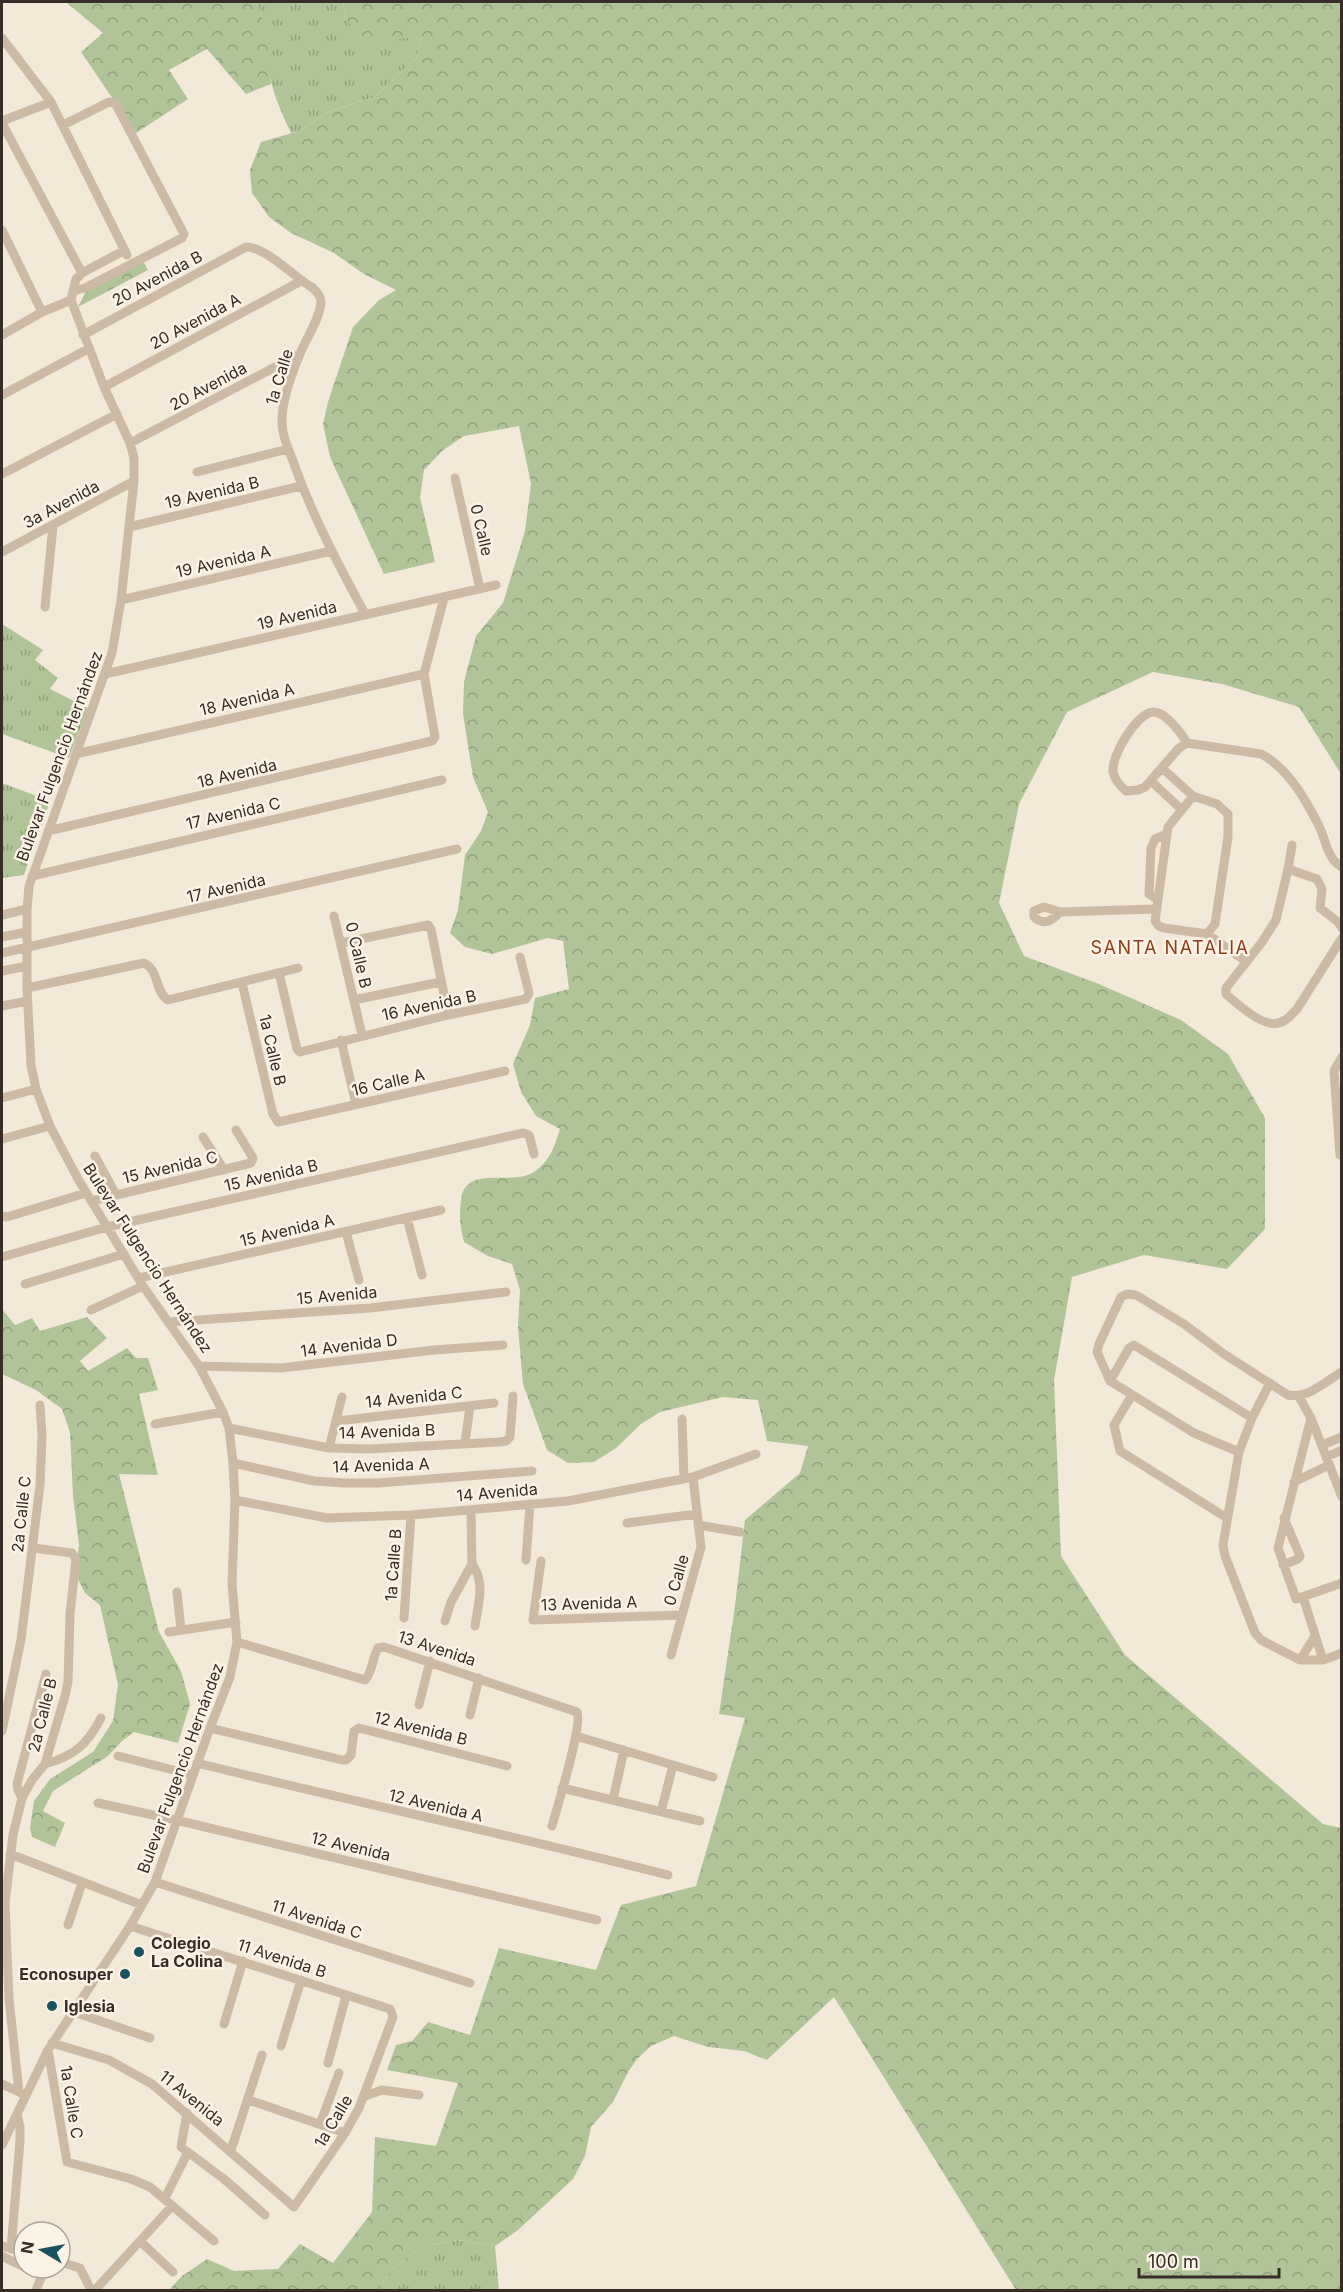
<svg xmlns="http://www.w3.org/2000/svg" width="1343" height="2292" viewBox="0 0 1343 2292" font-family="Inter,sans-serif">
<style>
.grass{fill:url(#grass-tufts)}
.forest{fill:url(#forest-crowns)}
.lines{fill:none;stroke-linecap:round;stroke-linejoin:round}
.minor{stroke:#ccbaa4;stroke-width:9}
.poi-dot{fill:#19525c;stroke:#fbf3e6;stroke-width:2}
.labels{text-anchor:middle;stroke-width:5;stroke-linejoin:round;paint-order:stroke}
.street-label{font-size:16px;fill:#372d26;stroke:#fbf3e6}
.poi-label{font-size:16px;font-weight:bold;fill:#372d26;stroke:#fbf3e6;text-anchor:start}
.neighbourhood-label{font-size:18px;letter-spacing:1.5px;fill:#8d3e19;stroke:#fbf3e6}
</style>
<defs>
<pattern id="grass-tufts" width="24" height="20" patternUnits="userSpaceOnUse" patternTransform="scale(1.5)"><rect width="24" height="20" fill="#b1c498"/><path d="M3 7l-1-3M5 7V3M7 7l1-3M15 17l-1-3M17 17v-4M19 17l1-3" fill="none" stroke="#91a07c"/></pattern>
<pattern id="forest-crowns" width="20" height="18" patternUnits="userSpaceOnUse" patternTransform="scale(1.5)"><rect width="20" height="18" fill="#b1c498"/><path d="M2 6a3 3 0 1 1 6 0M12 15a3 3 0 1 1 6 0" fill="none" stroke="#91a07c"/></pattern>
</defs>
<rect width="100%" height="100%" fill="#f3e9d9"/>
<path class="grass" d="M256 2H343L346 19 401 38 421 37 417 58 374 97 328 112 299 131 291 133C284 118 276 101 272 85 265 58 269 27 256 2Z
M2 624 43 650 35 660 58 678 50 689 88 708 69 758 2 734Z
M2 783 50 801 24 875 2 878Z
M458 2240 495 2246 499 2290H379L391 2270 423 2246Z"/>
<path class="forest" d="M66 2H256C268 25 268 58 271 84L246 94 207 49 169 70 188 99 136 133 81 52 103 33Z
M343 2H1341V774L1299 707 1222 684 1153 672 1067 712 1019 804 999 903 1024 956 1099 984 1181 1020 1228 1054 1265 1118V1229L1227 1269 1144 1255 1072 1277 1054 1380 1061 1556 1125 1655 1323 1824 1341 1828V2290H1016L834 1997 767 2060 744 2051 708 2047 674 2036 651 2046 637 2059 628 2072 613 2102 591 2127 585 2156 573 2179 518 2230 495 2246 458 2240 423 2246 391 2270 379 2290H169L182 2276 207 2259 234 2271 278 2269 300 2244 333 2263 372 2212 375 2137 436 2146 458 2083 387 2070 396 2045 412 2041 428 2022 470 2035 499 1948 596 1970 621 1905 696 1886 745 1718 719 1714 735 1606 745 1520 800 1473 808 1446 767 1441 758 1400 723 1397 660 1412 641 1424 616 1448 594 1462 568 1463 547 1450 523 1384 518 1327 520 1290 512 1264 488 1256 464 1242C460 1227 459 1216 461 1201 464 1163 511 1187 534 1172 549 1162 555 1146 560 1129L536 1116 521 1092 513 1064 530 1025 535 998 569 989 563 941 548 938 492 954 465 947 450 933 458 910 465 855 481 831 488 812 473 777 463 714 464 682 476 636 503 603 525 531 531 484 519 426 464 436 442 451 424 470 420 497 435 562 384 574 330 457 323 424 328 402 353 327 379 300 396 290 364 274 334 253 291 233 269 217 252 193 250 170 261 142 299 131 328 112 374 97 417 58 421 37 362 42 346 19Z
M143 261 148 270 78 307 87 289Z
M2 1309 15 1325 32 1318 40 1331 87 1317 107 1338 80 1361 88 1371 127 1348 136 1358H148L158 1390 139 1394 158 1475 119 1474 159 1632 181 1671 190 1704 178 1743 134 1732 122 1741 108 1756 53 1791 43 1811 65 1823 55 1847 32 1837 30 1828 34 1801 50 1779 93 1752 113 1721 118 1685 100 1605 85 1593 76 1575 79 1544 73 1496 70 1432 62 1409 36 1390 2 1374Z"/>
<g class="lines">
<path class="minor" d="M2 38 51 102 127 255
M2 121 51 102
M2 123 82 273
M63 125 109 102 115 103 184 234 182 238 85 288 73 291
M2 230 42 312
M2 335 42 312 71 300
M83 335 246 247C266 247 294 277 313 288 317 292 321 296 321 303 319 321 306 338 300 354 292 373 282 400 282 421 282 435 288 448 293 461 312 515 338 564 365 614
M104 387 301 281
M2 395 88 349
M130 443 300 354
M197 472 288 449
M2 474 117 414
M455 478 480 589
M129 527 301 486
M2 552 134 481
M121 600 331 551
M45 607 53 526
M105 674 496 585
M1187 743C1182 734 1165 711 1153 712 1136 714 1111 756 1113 772 1115 780 1120 786 1126 791L1138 790 1145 787 1179 748 1187 743 1261 754C1288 768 1306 800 1319 826 1326 840 1327 859 1342 867
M76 754 424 674
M1162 768 1193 796 1217 804 1228 814V837L1215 924 1207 934 1164 928 1159 926 1155 921 1168 827 1193 796
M1151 781 1181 809
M48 831 432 741 435 737 424 674 444 598
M1288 869 1292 845
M32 876 442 780
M1157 899 1149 894 1151 848 1155 839 1167 834
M1060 912C1052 921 1044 926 1034 917V911L1044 907 1060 912 1155 909
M2 915 27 909
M334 916 362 1035
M1342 928 1338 922 1320 908 1322 889 1317 879 1288 869 1276 920 1262 942 1226 988V994C1237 1004 1264 1028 1278 1023 1287 1021 1291 1015 1297 1009L1342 938
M1207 934 1247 962
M2 937 27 932
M341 943 428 925 431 929 448 1015
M2 953 457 849
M2 971 27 966
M279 973 297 1049 300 1052 448 1015 526 999 529 993 520 957
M242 983 273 1114 278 1122 505 1071
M27 988 144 963C159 970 155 992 168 1000L298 968
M354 1000 440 982
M2 1006 27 1001
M341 1040 356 1104
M2 1098 36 1089
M203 1137 224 1170
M2 1139 50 1126
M1340 1155 1334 1071 1342 1057
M95 1156 116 1195
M91 1201 251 1163 253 1158 236 1130
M2 1216 7 1217 86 1193
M407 1218 422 1275
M346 1232 359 1280
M2 1257 107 1227 523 1133 529 1135 534 1154
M139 1278 441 1210
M25 1284 124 1254
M91 1310 143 1286
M169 1322 370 1308 506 1292
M199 1366 281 1368 434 1350 503 1345
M1110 1381 1129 1348 1134 1345 1252 1418
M1270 1383 1252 1418 1239 1452 1194 1433 1110 1381 1097 1352 1099 1344 1121 1297 1127 1294 1136 1295 1184 1324 1224 1354 1288 1395C1308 1399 1326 1381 1342 1372
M1132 1395 1114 1425 1120 1451 1227 1518
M1298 1395 1311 1418 1342 1497
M1311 1418 1278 1548 1296 1599 1342 1583
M682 1419 684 1479
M337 1421 494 1403
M155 1424 223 1412
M229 1428 329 1448 369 1449 499 1442 506 1441 510 1437 513 1396
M465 1443 470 1406
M1322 1445 1342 1437
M329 1448 342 1397
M1239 1452 1223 1545 1225 1556 1255 1633 1261 1640 1300 1660H1323L1342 1653
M1326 1457 1342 1450
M233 1463 314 1481 345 1483H378L532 1471
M1294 1482 1329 1465
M235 1500 327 1518 411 1515 568 1501 693 1477 756 1454
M627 1523 697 1514
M698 1525 740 1532
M526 1560 530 1504
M541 1561 533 1620 682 1615
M472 1564C486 1583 478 1604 475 1626
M1283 1565 1298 1559 1300 1556 1284 1518
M177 1592 181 1630
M1303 1597 1323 1660
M404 1618 411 1515
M445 1621 451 1602 472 1564 471 1510
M169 1632 236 1622
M237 1642 365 1680C373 1672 372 1658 378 1648L384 1647 577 1712C583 1724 557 1808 552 1826
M671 1655 701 1547 693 1477
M1300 1660 1315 1636
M419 1705 430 1661
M470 1715 479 1678
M210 1728 342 1760H346L351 1755 354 1731 359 1728 507 1766
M2 1731 21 1640 40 1485 42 1436 40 1405
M576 1736 713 1777
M118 1756 193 1775
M197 1763C354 1802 512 1835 668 1875
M45 1764C74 1756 87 1745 101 1718
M562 1788 700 1821
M22 1798 18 1790 17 1784 46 1674
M613 1800 624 1750
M98 1803 176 1820 597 1920
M661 1812 673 1765
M10 1854 142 1905
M155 1882 470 1983
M68 1925 82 1883
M74 2012 150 2038
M224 2024 243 1961
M52 2043 109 2060 152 2084 294 2207 345 2133 359 2108 393 2017 390 2009 130 1926
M281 2046 301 1980
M48 2050 67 2162 131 2179 150 2187 214 2241
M328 2063 346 1996
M2 2084 21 2093
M19 2092 9 1999 5 1903 13 1835 22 1798 32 1780 45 1764 65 1696 68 1682 70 1614 76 1559 72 1553 33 1548
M365 2096 382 2090 419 2095
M249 2100 345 2133
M187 2113 181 2147 224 2179 265 2215
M320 2124 339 2073
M2 2145 48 2050 130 1926 155 1882 210 1728 230 1677 237 1642 232 1584 235 1500 233 1463 229 1428 223 1412 199 1366 143 1286 78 1179 50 1126 36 1089 31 1065 27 988V909L29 886 112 653 121 600 134 481V458L130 443 104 387 71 300 76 279 82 273 125 250
M231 2150 262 2055
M165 2198 188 2152
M141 2242 173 2272
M2 2246 24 2252
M11 2249 20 2141V2127L17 2114
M2 2256 24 2267
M60 2262 80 2268 91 2290
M27 2268 38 2273 41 2278 36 2290
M96 2289 172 2206"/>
</g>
<g class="poi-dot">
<circle cx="139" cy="1952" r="6"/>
<circle cx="125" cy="1974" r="6"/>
<circle cx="52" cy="2006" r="6"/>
</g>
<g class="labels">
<g class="street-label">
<text transform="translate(157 278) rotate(-28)" y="6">20 Avenida B</text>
<text transform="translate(195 321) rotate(-28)" y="6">20 Avenida A</text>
<text transform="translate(279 377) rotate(-73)" y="6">1a Calle</text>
<text transform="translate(208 386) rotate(-28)" y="6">20 Avenida</text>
<text transform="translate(212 492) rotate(-13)" y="6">19 Avenida B</text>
<text transform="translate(61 504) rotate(-28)" y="6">3a Avenida</text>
<text transform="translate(482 530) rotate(77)" y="6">0 Calle</text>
<text transform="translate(223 561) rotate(-13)" y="6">19 Avenida A</text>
<text transform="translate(297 615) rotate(-13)" y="6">19 Avenida</text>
<text transform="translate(247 699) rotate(-13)" y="6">18 Avenida A</text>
<text transform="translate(59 756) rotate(-70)" y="6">Bulevar Fulgencio Hernández</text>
<text transform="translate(237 773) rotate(-13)" y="6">18 Avenida</text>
<text transform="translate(233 813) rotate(-13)" y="6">17 Avenida C</text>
<text transform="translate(226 888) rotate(-13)" y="6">17 Avenida</text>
<text transform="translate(359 955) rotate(77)" y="6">0 Calle B</text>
<text transform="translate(429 1005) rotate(-12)" y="6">16 Avenida B</text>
<text transform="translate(273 1050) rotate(77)" y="6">1a Calle B</text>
<text transform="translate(388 1082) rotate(-13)" y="6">16 Calle A</text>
<text transform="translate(170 1167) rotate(-13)" y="6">15 Avenida C</text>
<text transform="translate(271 1175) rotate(-13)" y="6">15 Avenida B</text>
<text transform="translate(287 1230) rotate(-13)" y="6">15 Avenida A</text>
<text transform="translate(148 1258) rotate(57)" y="6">Bulevar Fulgencio Hernández</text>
<text transform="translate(337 1295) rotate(-5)" y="6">15 Avenida</text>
<text transform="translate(349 1345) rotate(-7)" y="6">14 Avenida D</text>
<text transform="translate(414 1397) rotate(-6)" y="6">14 Avenida C</text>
<text transform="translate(387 1431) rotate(-2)" y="6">14 Avenida B</text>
<text transform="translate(381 1465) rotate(-2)" y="6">14 Avenida A</text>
<text transform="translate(497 1492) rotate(-5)" y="6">14 Avenida</text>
<text transform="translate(21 1514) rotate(-84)" y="6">2a Calle C</text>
<text transform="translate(393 1565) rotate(-86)" y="6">1a Calle B</text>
<text transform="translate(676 1580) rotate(-74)" y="6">0 Calle</text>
<text transform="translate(589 1603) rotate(-2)" y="6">13 Avenida A</text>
<text transform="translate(437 1648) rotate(18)" y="6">13 Avenida</text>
<text transform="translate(42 1715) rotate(-76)" y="6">2a Calle B</text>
<text transform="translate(421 1728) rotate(14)" y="6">12 Avenida B</text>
<text transform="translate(180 1768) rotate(-70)" y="6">Bulevar Fulgencio Hernández</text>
<text transform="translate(436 1805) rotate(13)" y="6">12 Avenida A</text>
<text transform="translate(351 1846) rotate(13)" y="6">12 Avenida</text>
<text transform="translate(317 1919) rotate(18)" y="6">11 Avenida C</text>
<text transform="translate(282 1958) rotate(18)" y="6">11 Avenida B</text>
<text transform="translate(192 2098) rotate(39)" y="6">11 Avenida</text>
<text transform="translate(72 2102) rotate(81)" y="6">1a Calle C</text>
<text transform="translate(333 2121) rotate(-59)" y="6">1a Calle</text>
</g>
<g class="poi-label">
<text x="151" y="1949">Colegio<tspan x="151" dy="18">La Colina</tspan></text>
<text x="113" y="1980" text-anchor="end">Econosuper</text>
<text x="64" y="2012">Iglesia</text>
</g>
<g class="neighbourhood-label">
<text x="1170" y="954">SANTA NATALIA</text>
</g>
</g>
<rect width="1343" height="2292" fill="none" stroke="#372d26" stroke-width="6"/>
<g transform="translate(42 2250) rotate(280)"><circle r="28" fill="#fbf3e6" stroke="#ada499" stroke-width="1.5"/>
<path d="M0-4.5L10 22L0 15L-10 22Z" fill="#19525c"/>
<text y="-9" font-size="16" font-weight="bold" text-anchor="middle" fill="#372d26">N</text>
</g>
<path d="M1139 2268v9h140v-9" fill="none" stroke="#372d26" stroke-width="3"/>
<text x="1148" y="2268" font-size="18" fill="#372d26" stroke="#fbf3e6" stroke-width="4.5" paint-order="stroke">100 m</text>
</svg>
